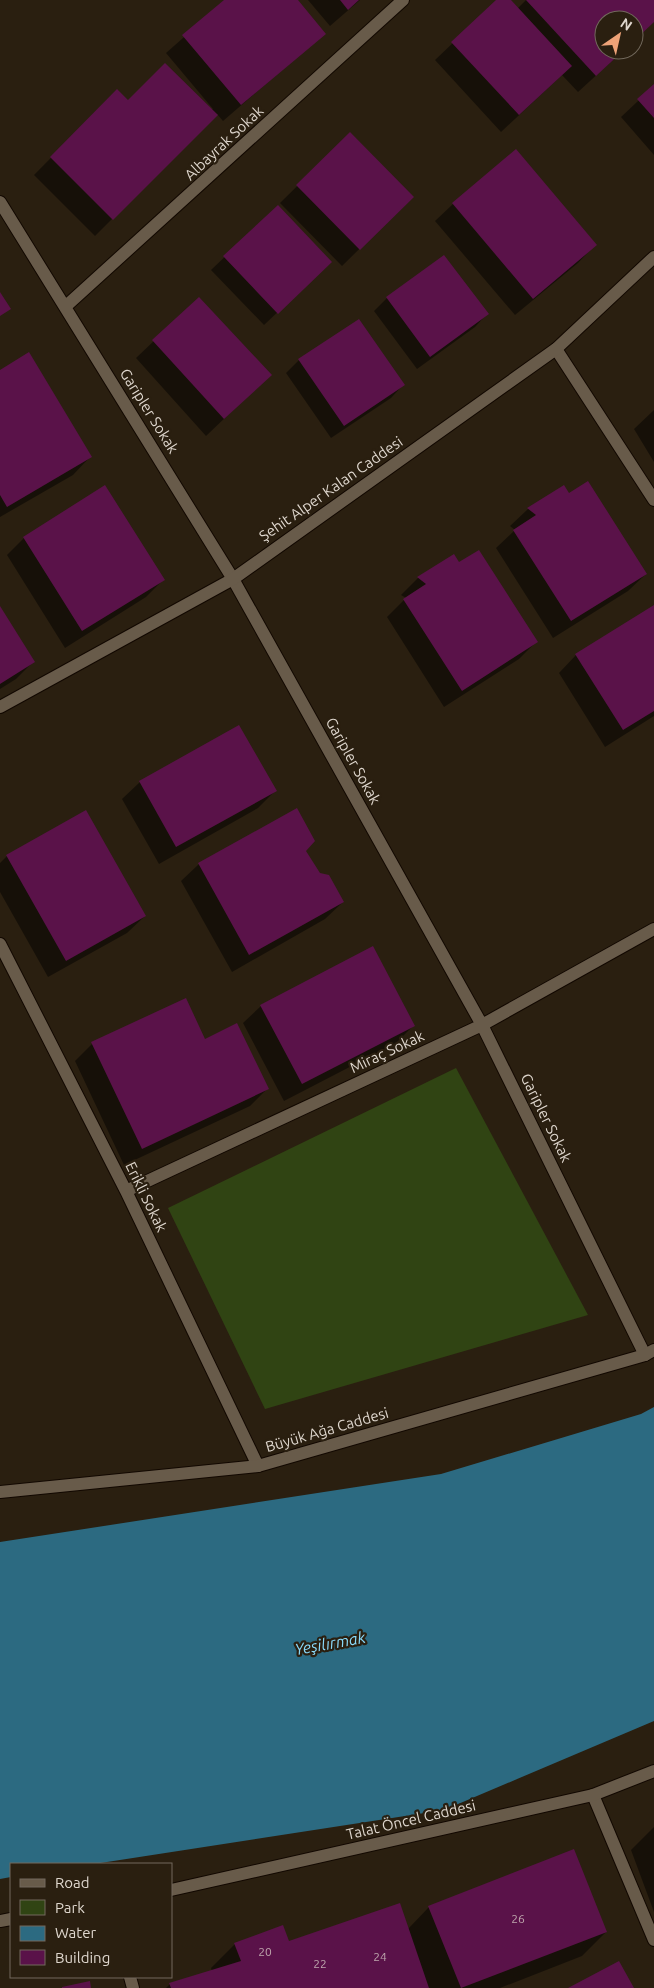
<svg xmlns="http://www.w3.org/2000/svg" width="654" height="1988" viewBox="0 0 654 1988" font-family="Ubuntu,sans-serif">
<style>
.green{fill:#304413}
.water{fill:#2c6a81}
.shadow{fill:#0007}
.building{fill:#5a1249}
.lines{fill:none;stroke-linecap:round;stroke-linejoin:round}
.street-casing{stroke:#120800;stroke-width:14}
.secondary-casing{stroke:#120800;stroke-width:14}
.street{stroke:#685b4a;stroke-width:12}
.secondary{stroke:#685b4a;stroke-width:12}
.labels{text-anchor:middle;stroke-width:4.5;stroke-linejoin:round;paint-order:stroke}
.number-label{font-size:12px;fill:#bea6ad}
.street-label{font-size:15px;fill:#dfd7ce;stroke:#2a1f10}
.water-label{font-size:16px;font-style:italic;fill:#8adafa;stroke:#2a1f10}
</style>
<rect width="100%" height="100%" fill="#2a1f10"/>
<path class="green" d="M456 1068 588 1315 265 1409 168 1208Z"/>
<path class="water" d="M654 1407V1721L444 1810 94 1864H11V1877L0 1879V1542L441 1474 641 1414Z"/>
<path class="shadow" d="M226 0H296L324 34 223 121 217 114 95 236 34 175 117 91 128 101 211 110 213 109 166 53Z
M308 0H360L330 26Z
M498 0H509L517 9 526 0H654V22L604 20V50H624L578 92 562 75 501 132 435 60Z
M654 86V155L621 117Z
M350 134 412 197 342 266 280 203Z
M453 204 595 245 578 263 515 315 435 221Z
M278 206 318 274 264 325 211 270Z
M199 298 270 375 206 436 136 358Z
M387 298 487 314 475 327 417 369 374 311Z
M299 360 403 385 391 398 331 438 286 373Z
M0 371 90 457 73 475 0 517Z
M654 410V462L634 429Z
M563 486 569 495 646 574 628 591 553 638 496 548 515 530 510 526 528 509Z
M24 538 163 580 146 597 65 648 7 555Z
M458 564 536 642 519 659 444 707 387 617 406 598 401 595 418 578Z
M654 606V716L605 747 559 673 576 655Z
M0 609 33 662 16 679 0 689Z
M140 782 275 791 258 808 159 864 122 799Z
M304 851 319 875 343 902 325 919 232 972 181 881 199 864Z
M7 856 145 916 127 933 48 977 0 892V863Z
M261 1006 413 1026 396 1043 284 1101 243 1023Z
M92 1044 267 1089 250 1106 124 1165 75 1061Z
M654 1827V1912L631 1850Z
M429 1907 606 1932 582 1956 500 1988H166L170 1984 212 1971 211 1968 235 1944 288 1942 408 1929Z"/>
<path class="building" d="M224 0H298L326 34 241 105 182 35Z
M340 0H359L348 10Z
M496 0H511L572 66 519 115 451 42Z
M526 0H654V22L634 41V20H604V50H624L596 76Z
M165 63 218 115 113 220 50 157 117 89 128 100Z
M654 84V118L637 99Z
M350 132 414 197 360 250 296 185Z
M516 149 597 245 533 299 452 203Z
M278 205 332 262 278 314 223 256Z
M444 255 489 314 430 357 386 297Z
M0 292 11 309 0 316Z
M199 297 272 375 224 419 152 340Z
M359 319 405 385 344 426 298 359Z
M29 352 92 457 7 507 0 495V370Z
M588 481 647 574 571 621 513 530 536 515 527 508 564 485 569 493Z
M105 485 165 580 82 631 23 537Z
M479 550 538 642 462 691 403 599 426 584 417 577 454 554 459 562Z
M654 605V711L623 730 575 654Z
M0 606 35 662 0 684Z
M239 725 277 791 176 847 139 781Z
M297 808 315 841 306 851 320 873 329 875 344 902 249 955 198 863Z
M86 810 146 916 66 961 6 855Z
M373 946 415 1026 302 1084 260 1005Z
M186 998 205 1039 237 1023 269 1089 142 1149 91 1042Z
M574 1849 607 1932 461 1988 428 1906Z
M400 1903 429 1988H171L169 1983 241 1961 234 1943 283 1925 289 1941Z
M619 1961 634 1988H568Z
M90 1981 91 1988H62V1987Z"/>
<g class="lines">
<g class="street-casing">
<path id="street" d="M0 202 233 579 482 1025 645 1355
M65 307 403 0
M556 349 654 500
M0 944 126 1191 258 1466
M126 1191 482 1025 654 929
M593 1795 654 1940
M130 1977 133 1988"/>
</g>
<g class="secondary-casing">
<path id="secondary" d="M0 707 233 579 556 349 654 257
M0 1492 258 1466 645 1355 654 1350
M171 1890 593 1795 654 1771
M0 1921 11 1919"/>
</g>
<use href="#street" class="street"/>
<use href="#secondary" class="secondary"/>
</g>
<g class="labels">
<g class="number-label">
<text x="518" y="1923">26</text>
<text x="265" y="1956">20</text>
<text x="380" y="1961">24</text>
<text x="320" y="1968">22</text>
</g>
<g class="street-label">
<text transform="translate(224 143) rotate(-43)" y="5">Albayrak Sokak</text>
<text transform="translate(149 411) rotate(58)" y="5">Garipler Sokak</text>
<text transform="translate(331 489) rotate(-35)" y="5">Şehit Alper Kalan Caddesi</text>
<text transform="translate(353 761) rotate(61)" y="5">Garipler Sokak</text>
<text transform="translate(387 1052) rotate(-25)" y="5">Miraç Sokak</text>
<text transform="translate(546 1118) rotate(64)" y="5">Garipler Sokak</text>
<text transform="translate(146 1197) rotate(64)" y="5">Erikli Sokak</text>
<text transform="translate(327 1430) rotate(-16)" y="5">Büyük Ağa Caddesi</text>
<text transform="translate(411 1820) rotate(-13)" y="5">Talat Öncel Caddesi</text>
</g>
<g class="water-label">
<text transform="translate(330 1643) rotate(-10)" y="6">Yeşilırmak</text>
</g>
</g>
<rect x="10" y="1863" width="162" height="115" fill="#2a1f10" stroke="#72695c"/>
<rect x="20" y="1879" width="25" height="8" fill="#685b4a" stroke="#72695c"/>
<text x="55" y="1888" font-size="15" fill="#dfd7ce">Road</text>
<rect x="20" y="1900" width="25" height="15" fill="#304413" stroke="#72695c"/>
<text x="55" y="1913" font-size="15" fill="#dfd7ce">Park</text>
<rect x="20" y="1926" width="25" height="15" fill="#2c6a81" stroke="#72695c"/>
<text x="55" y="1938" font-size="15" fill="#dfd7ce">Water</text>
<rect x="20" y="1950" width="25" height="15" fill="#5a1249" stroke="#72695c"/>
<text x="55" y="1963" font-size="15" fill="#dfd7ce">Building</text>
<g transform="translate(619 35) rotate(34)"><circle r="24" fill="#2a1f10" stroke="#72695c"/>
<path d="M0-4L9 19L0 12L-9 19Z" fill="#efa378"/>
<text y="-8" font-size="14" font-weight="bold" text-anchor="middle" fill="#dfd7ce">N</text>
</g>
</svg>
